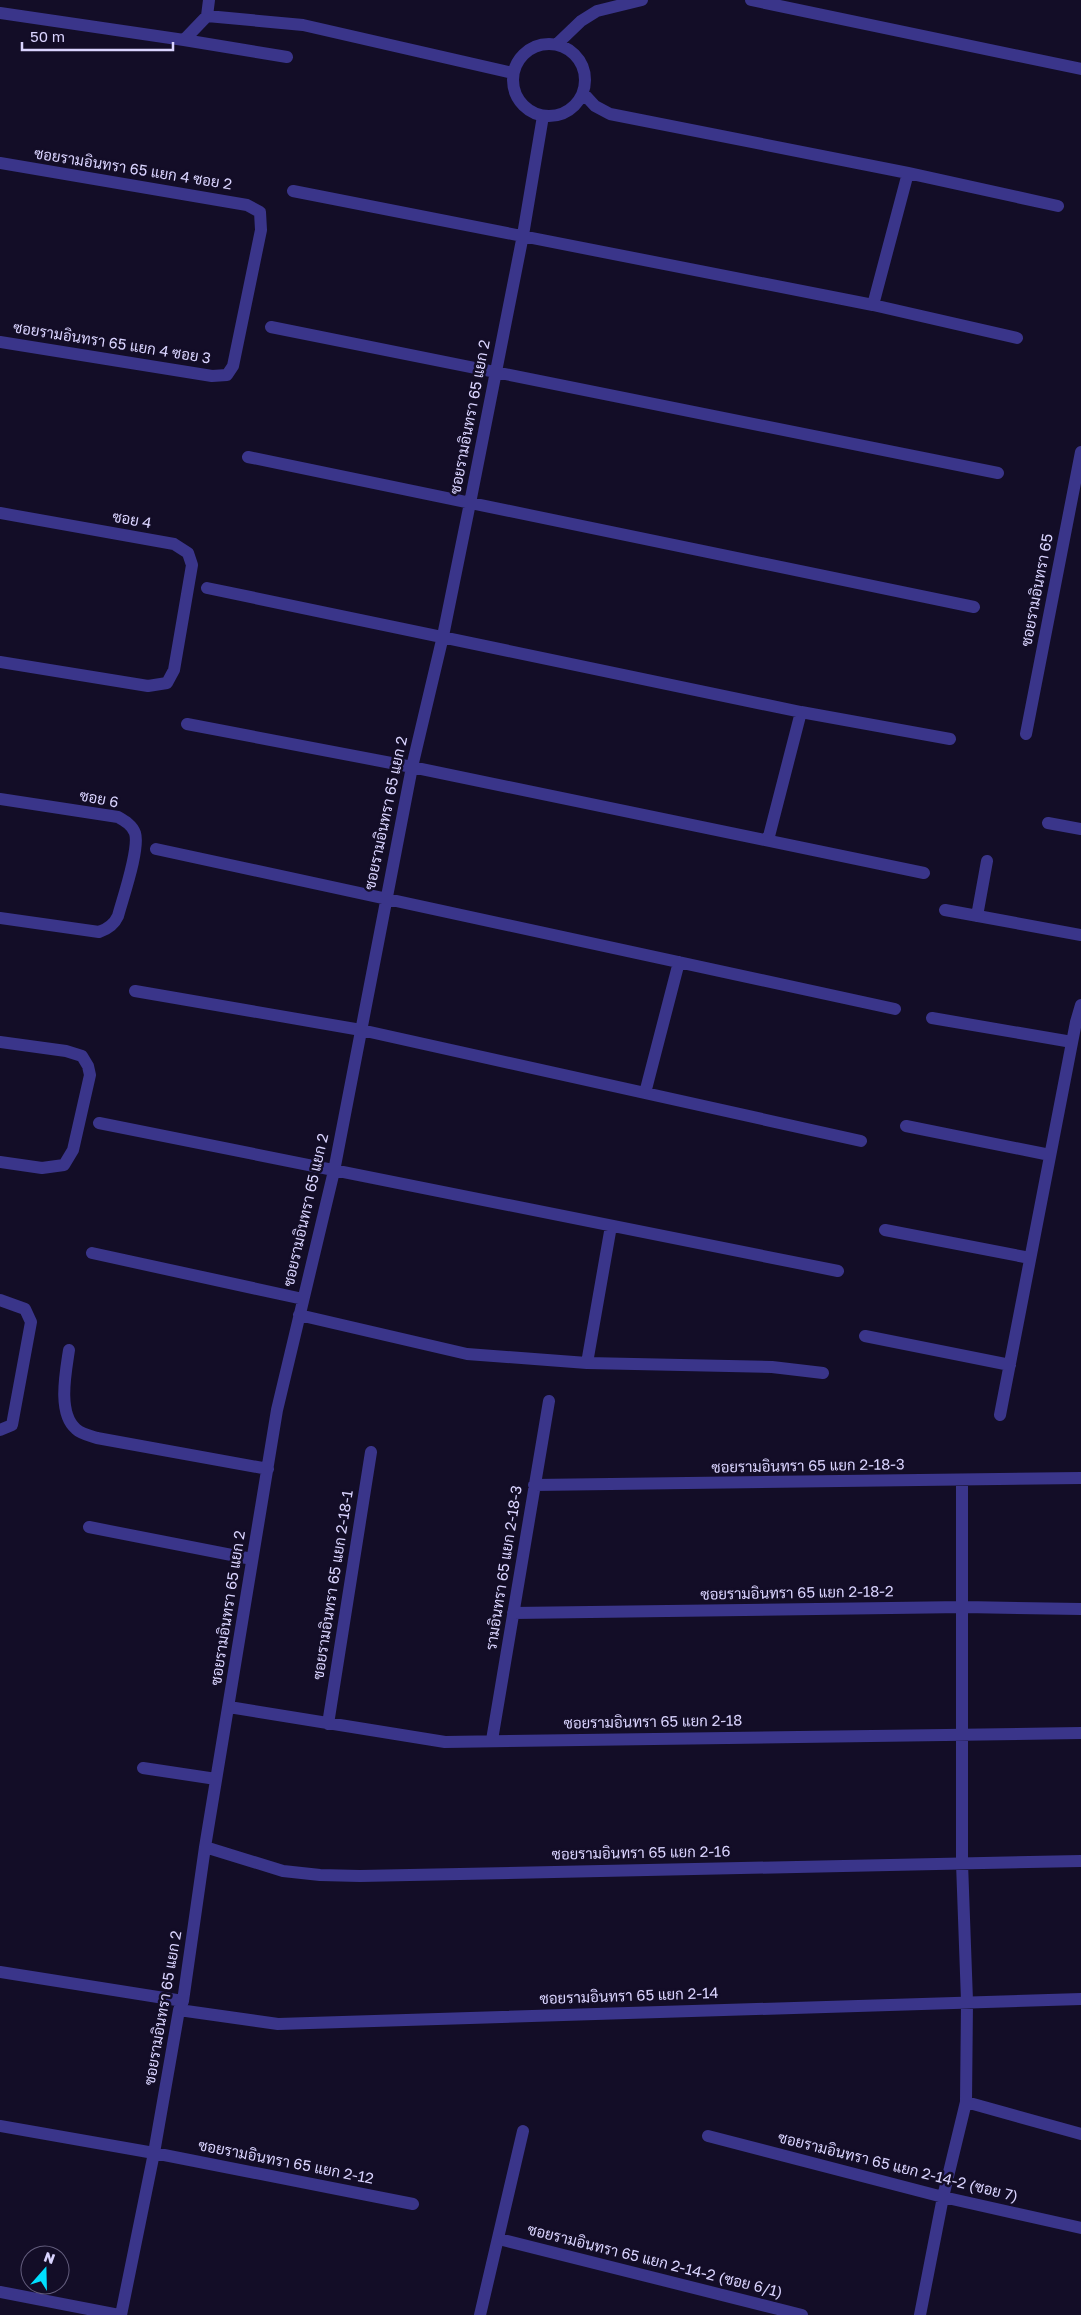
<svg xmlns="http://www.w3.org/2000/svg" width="1081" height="2315" viewBox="0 0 1081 2315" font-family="'Golos Text',Sarabun,sans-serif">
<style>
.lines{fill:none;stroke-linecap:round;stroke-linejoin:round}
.minor{stroke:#3a358a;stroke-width:12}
.labels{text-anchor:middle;stroke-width:5;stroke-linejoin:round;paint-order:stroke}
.street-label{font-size:15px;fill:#dad4ff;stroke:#130d27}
</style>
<rect width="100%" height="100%" fill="#130d27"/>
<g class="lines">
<path class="minor" d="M751 0 1081 69
M0 13 184 40 207 16 303 25 513 73
M207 16 209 0
M184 40 287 57
M513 80a36 36 0 1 1 72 0a36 36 0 1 1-72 0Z
M557 44 581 21 597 11 642 0
M583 93 595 106 610 114 908 173 1058 206
M0 163 247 205 260 212 261 230 233 366 227 375 212 376 0 342
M293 191 873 305 1017 338
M873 305 908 173
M271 327 998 473
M248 457 974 607
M0 513 174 544 188 553 192 565 174 670 167 683 148 686 0 662
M207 588 801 712 950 739
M187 724 412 767 924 873
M1026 734 1081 452
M0 799 118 817C125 821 132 825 135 833 140 849 123 897 118 916 114 925 108 929 99 932L0 918
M1048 823 1081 829
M768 840 801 712
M156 849 895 1009
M945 910 1081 935
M977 916 987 861
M135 991 361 1030 861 1141
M932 1018 1072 1042
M0 1042 66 1051 82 1056 88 1066 90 1075 73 1150 64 1165 42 1168 0 1162
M645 1093 679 962
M99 1123 838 1271
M906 1126 1050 1155
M885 1230 1030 1258
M92 1253 303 1299
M0 1300 25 1309 31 1322 12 1425 0 1430
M299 1315 467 1354 587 1363 772 1367 823 1373
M865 1336 1010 1365
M69 1350C66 1371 57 1413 76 1429 81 1434 91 1436 97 1438L268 1469
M587 1363 611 1226
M1000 1415 1076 1022 1081 1005
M534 1485 1081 1478
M89 1527 252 1559
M513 1613 964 1607 1081 1609
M229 1707 445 1742 1081 1733
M328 1724 371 1452
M492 1740 549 1401
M143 1768 216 1779
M205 1847 283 1871 320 1875 360 1876 1081 1861
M0 1972 183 2001
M179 2010 278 2024 1081 1999
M966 2102 1081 2134
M0 2126 154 2153 413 2204
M708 2136 943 2197 1081 2228
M499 2239 802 2315
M0 2292 119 2315
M121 2315 154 2153 179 2010 183 2001 205 1847 277 1410 334 1171 412 767 443 636 470 503 523 235 543 116
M480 2315 523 2131
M920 2315 943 2197 966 2102 967 2001 962 1863V1480"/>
</g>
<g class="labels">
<g class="street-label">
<text transform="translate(133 169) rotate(9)" y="5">ซอยรามอินทรา 65 แยก 4 ซอย 2</text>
<text transform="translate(112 343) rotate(9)" y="5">ซอยรามอินทรา 65 แยก 4 ซอย 3</text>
<text transform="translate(470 417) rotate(-79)" y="5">ซอยรามอินทรา 65 แยก 2</text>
<text transform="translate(132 520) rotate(10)" y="5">ซอย 4</text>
<text transform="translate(1037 590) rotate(-79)" y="5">ซอยรามอินทรา 65</text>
<text transform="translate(99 799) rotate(11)" y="5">ซอย 6</text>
<text transform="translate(386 813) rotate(-78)" y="5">ซอยรามอินทรา 65 แยก 2</text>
<text transform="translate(306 1210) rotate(-77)" y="5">ซอยรามอินทรา 65 แยก 2</text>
<text transform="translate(808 1466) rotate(-1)" y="5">ซอยรามอินทรา 65 แยก 2-18-3</text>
<text transform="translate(504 1568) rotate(-81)" y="5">รามอินทรา 65 แยก 2-18-3</text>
<text transform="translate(333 1585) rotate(-81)" y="5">ซอยรามอินทรา 65 แยก 2-18-1</text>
<text transform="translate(797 1593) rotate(-1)" y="5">ซอยรามอินทรา 65 แยก 2-18-2</text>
<text transform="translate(228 1608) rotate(-81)" y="5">ซอยรามอินทรา 65 แยก 2</text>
<text transform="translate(653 1722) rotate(-1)" y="5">ซอยรามอินทรา 65 แยก 2-18</text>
<text transform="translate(641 1853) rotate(-1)" y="5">ซอยรามอินทรา 65 แยก 2-16</text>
<text transform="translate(629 1996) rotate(-2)" y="5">ซอยรามอินทรา 65 แยก 2-14</text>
<text transform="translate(163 2008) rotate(-80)" y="5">ซอยรามอินทรา 65 แยก 2</text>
<text transform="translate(286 2162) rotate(11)" y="5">ซอยรามอินทรา 65 แยก 2-12</text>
<text transform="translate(898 2167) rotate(14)" y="5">ซอยรามอินทรา 65 แยก 2-14-2 (ซอย 7)</text>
<text transform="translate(655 2261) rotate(14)" y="5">ซอยรามอินทรา 65 แยก 2-14-2 (ซอย 6/1)</text>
</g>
</g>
<g transform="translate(45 2270) rotate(20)"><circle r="24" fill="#130d27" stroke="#635d7d"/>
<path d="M0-4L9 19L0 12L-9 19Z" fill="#00dfff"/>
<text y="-8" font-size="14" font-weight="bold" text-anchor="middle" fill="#dad4ff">N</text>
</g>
<path d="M22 42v8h151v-8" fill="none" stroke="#dad4ff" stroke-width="2.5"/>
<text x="30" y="42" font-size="15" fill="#dad4ff" stroke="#130d27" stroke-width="4" paint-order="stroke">50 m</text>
</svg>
